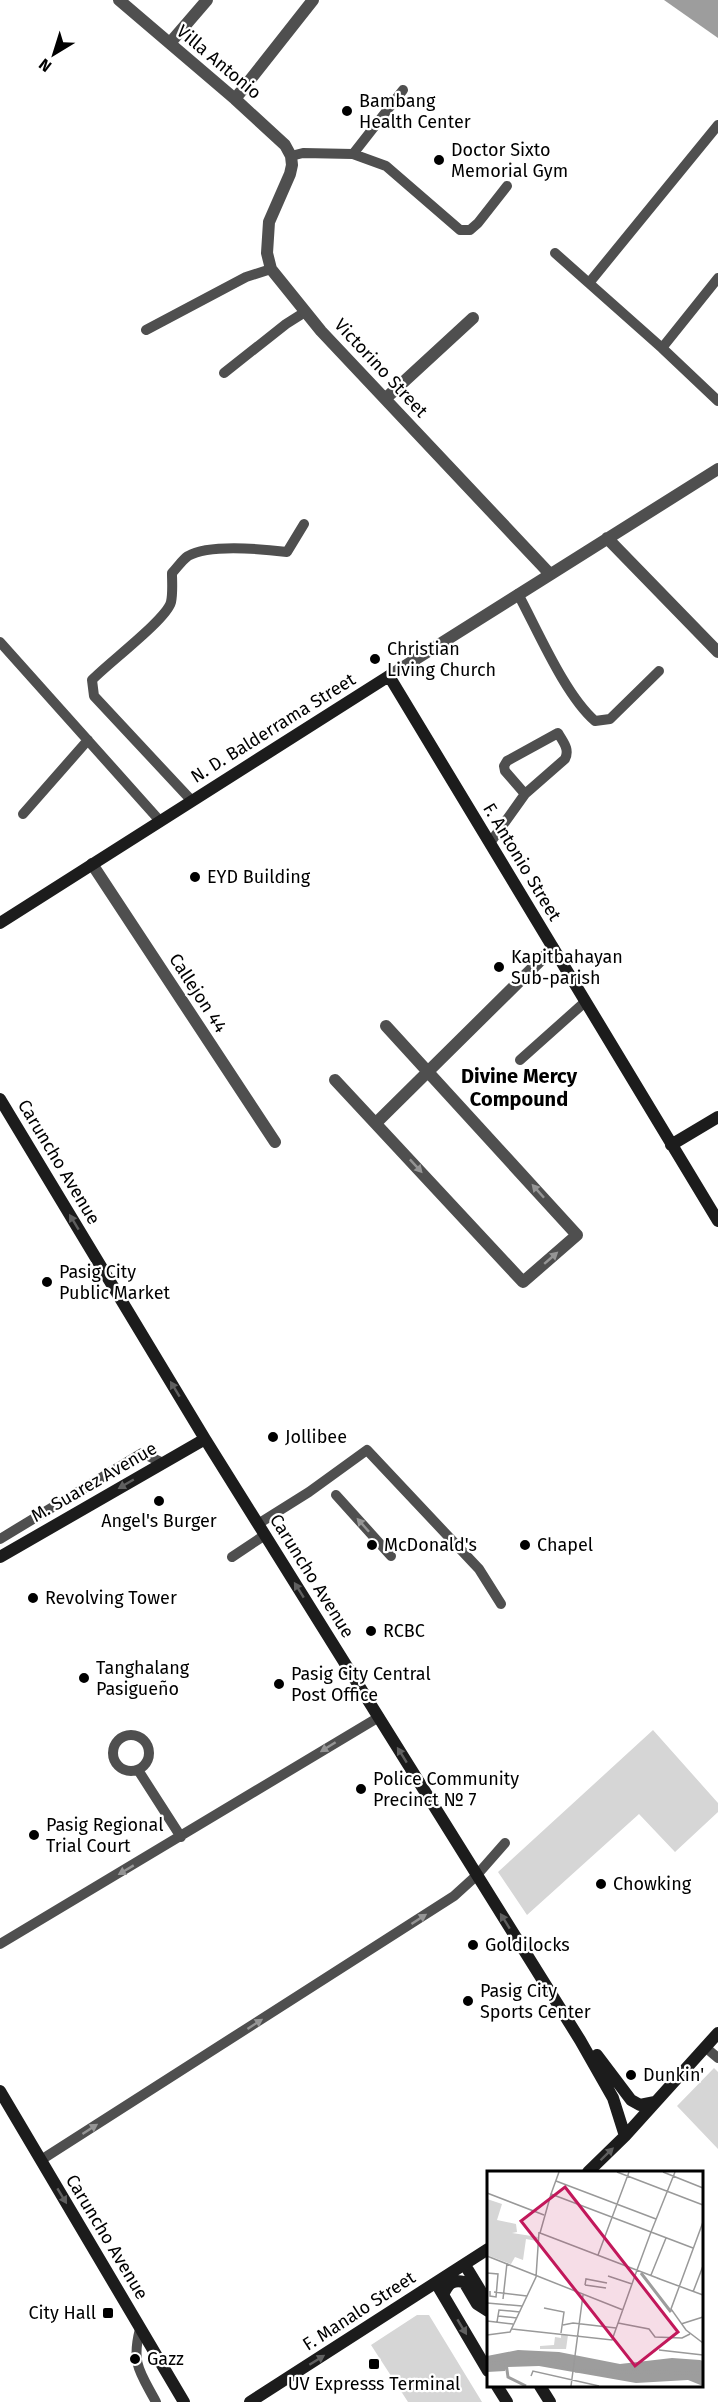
<svg xmlns="http://www.w3.org/2000/svg" width="718" height="2402" viewBox="0 0 718 2402" font-family="'Fira Sans',sans-serif">
<style>
.green{fill:#d6d6d6}
.water{fill:#9d9d9d}
.lines{fill:none;stroke-linecap:round;stroke-linejoin:round}
.lane{stroke:#4f4f4f;stroke-width:10}
.street{stroke:#4f4f4f;stroke-width:12}
.secondary{stroke:#1c1c1c;stroke-width:12}
.oneway{fill:#959595}
.oneway2{fill:#606060}
.poi-dot{fill:#000;stroke:#fff;stroke-width:2}
.labels{text-anchor:middle;stroke-width:4.5;stroke-linejoin:round;paint-order:stroke}
.street-label{font-size:18px;fill:#000;stroke:#fff}
.poi-label{font-size:18px;fill:#000;stroke:#fff;text-anchor:start}
.neighbourhood-label{font-size:20px;font-weight:bold;fill:#000;stroke:#fff}
.inset-river{fill:none;stroke:#9d9d9d;stroke-width:3}
.inset-road{fill:none;stroke:#999;stroke-width:1.5}
.view{fill:#c2185b;fill-opacity:0.15;stroke:#c2185b;stroke-width:3}
.inset-edge{fill:none;stroke:#000;stroke-width:3}
</style>
<rect width="100%" height="100%" fill="#fff"/>
<path class="green" d="M653 1730 718 1803V1812L675 1852 639 1814 527 1915 498 1872Z
M714 2068 718 2072V2149L677 2106Z
M417 2315H429L482 2402H408L371 2345Z"/>
<path class="water" d="M664 0H718V38Z"/>
<g class="lines">
<path class="lane" d="M353 154 403 90
M291 156 303 153 353 154 386 166 460 230H470L478 223 507 186
M555 253 662 348 718 401
M589 283 718 125
M146 330 246 277 271 269
M662 348 718 278
M224 373 286 324 305 312
M518 594C538 631 565 695 595 721L610 719 659 671
M0 642 160 821
M192 801 94 696 92 680C107 664 167 619 171 602 173 593 172 582 172 573 177 568 182 560 188 556 209 544 262 549 287 552L304 524
M23 814 88 740
M490 843 525 794 565 759C570 749 563 742 558 733L507 761 504 766 505 771 525 794
M520 1060 585 1002
M336 1495 391 1556
M258 1524 309 1492 367 1450 479 1569 501 1604
M0 1539 142 1453 163 1463
M232 1557 265 1535
M113 1753a18 18 0 1 1 36 0a18 18 0 1 1-36 0Z
M138 1770 181 1837
M0 1944 379 1717
M705 2047 718 2058
M41 2160 454 1896 476 1876 505 1843
M140 2329C131 2364 140 2372 156 2402"/>
<path class="street" d="M119 0 235 99 285 145 291 156 292 165 290 174 269 222 267 253 271 269 321 331 550 574
M170 43 207 0
M235 99 313 0
M385 399 473 318
M607 538 718 652
M389 676 718 469
M92 864 275 1142
M335 1080 523 1282 577 1235 386 1026
M376 1123 553 948"/>
<path class="secondary" d="M0 923 389 676 718 1221
M0 1099 205 1439 580 2040 613 2098 625 2136
M671 1145 718 1117
M0 1557 205 1439
M597 2055 631 2100 640 2105 655 2102
M0 2091 184 2402
M588 2172 625 2136 718 2033
M465 2265 488 2303
M436 2283 488 2371
M444 2293C448 2284 453 2279 464 2282L477 2304 488 2311
M497 2386 507 2402
M540 2386 550 2402
M250 2402 488 2249"/>
</g>
<defs><path id="oneway-solid" d="M-6-.8H1V-3.2L6.5 0L1 3.2V.8H-6Z" transform="scale(1.5)"/></defs>
<g class="oneway">
<use href="#oneway-solid" transform="translate(416 1166) rotate(47)"/>
<use href="#oneway-solid" transform="translate(538 1191) rotate(-132)"/>
<use href="#oneway-solid" transform="translate(551 1258) rotate(-41)"/>
<use href="#oneway-solid" transform="translate(363 1525) rotate(-132)"/>
<use href="#oneway-solid" transform="translate(328 1747) rotate(148)"/>
<use href="#oneway-solid" transform="translate(126 1870) rotate(149)"/>
<use href="#oneway-solid" transform="translate(419 1919) rotate(-33)"/>
<use href="#oneway-solid" transform="translate(255 2024) rotate(-33)"/>
<use href="#oneway-solid" transform="translate(90 2129) rotate(-33)"/>
</g>
<g class="oneway2">
<use href="#oneway-solid" transform="translate(74 1222) rotate(-121)"/>
<use href="#oneway-solid" transform="translate(175 1389) rotate(-121)"/>
<use href="#oneway-solid" transform="translate(126 1484) rotate(150)"/>
<use href="#oneway-solid" transform="translate(299 1590) rotate(-122)"/>
<use href="#oneway-solid" transform="translate(402 1755) rotate(-122)"/>
<use href="#oneway-solid" transform="translate(505 1921) rotate(-122)"/>
<use href="#oneway-solid" transform="translate(607 2154) rotate(-44)"/>
<use href="#oneway-solid" transform="translate(62 2196) rotate(59)"/>
<use href="#oneway-solid" transform="translate(462 2327) rotate(59)"/>
<use href="#oneway-solid" transform="translate(317 2360) rotate(-32)"/>
</g>
<g class="poi-dot">
<circle cx="347" cy="111" r="6"/>
<circle cx="439" cy="160" r="6"/>
<circle cx="375" cy="659" r="6"/>
<circle cx="195" cy="877" r="6"/>
<circle cx="499" cy="967" r="6"/>
<circle cx="47" cy="1282" r="6"/>
<circle cx="273" cy="1437" r="6"/>
<circle cx="159" cy="1501" r="6"/>
<circle cx="372" cy="1545" r="6"/>
<circle cx="525" cy="1545" r="6"/>
<circle cx="33" cy="1598" r="6"/>
<circle cx="371" cy="1631" r="6"/>
<circle cx="84" cy="1678" r="6"/>
<circle cx="279" cy="1684" r="6"/>
<circle cx="361" cy="1789" r="6"/>
<circle cx="34" cy="1835" r="6"/>
<circle cx="601" cy="1884" r="6"/>
<circle cx="473" cy="1945" r="6"/>
<circle cx="468" cy="2001" r="6"/>
<circle cx="631" cy="2075" r="6"/>
<rect x="102" y="2307" width="12" height="12" rx="3"/>
<circle cx="135" cy="2359" r="6"/>
<rect x="368" y="2358" width="12" height="12" rx="3"/>
</g>
<g class="labels">
<g class="street-label">
<text transform="translate(219 62) rotate(40)" y="6">Villa Antonio</text>
<text transform="translate(381 368) rotate(47)" y="6">Victorino Street</text>
<text transform="translate(273 728) rotate(-32)" y="6">N. D. Balderrama Street</text>
<text transform="translate(522 862) rotate(59)" y="6">F. Antonio Street</text>
<text transform="translate(198 993) rotate(57)" y="6">Callejon 44</text>
<text transform="translate(59 1162) rotate(59)" y="6">Caruncho Avenue</text>
<text transform="translate(94 1482) rotate(-30)" y="6">M. Suarez Avenue</text>
<text transform="translate(312 1576) rotate(58)" y="6">Caruncho Avenue</text>
<text transform="translate(107 2237) rotate(59)" y="6">Caruncho Avenue</text>
<text transform="translate(359 2311) rotate(-33)" y="6">F. Manalo Street</text>
</g>
<g class="poi-label">
<text x="359" y="107">Bambang<tspan x="359" dy="21">Health Center</tspan></text>
<text x="451" y="156">Doctor Sixto<tspan x="451" dy="21">Memorial Gym</tspan></text>
<text x="387" y="655">Christian<tspan x="387" dy="21">Living Church</tspan></text>
<text x="207" y="883">EYD Building</text>
<text x="511" y="963">Kapitbahayan<tspan x="511" dy="21">Sub-parish</tspan></text>
<text x="59" y="1278">Pasig City<tspan x="59" dy="21">Public Market</tspan></text>
<text x="285" y="1443">Jollibee</text>
<text x="159" y="1527" text-anchor="middle">Angel's Burger</text>
<text x="384" y="1551">McDonald's</text>
<text x="537" y="1551">Chapel</text>
<text x="45" y="1604">Revolving Tower</text>
<text x="383" y="1637">RCBC</text>
<text x="96" y="1674">Tanghalang<tspan x="96" dy="21">Pasigueño</tspan></text>
<text x="291" y="1680">Pasig City Central<tspan x="291" dy="21">Post Office</tspan></text>
<text x="373" y="1785">Police Community<tspan x="373" dy="21">Precinct № 7</tspan></text>
<text x="46" y="1831">Pasig Regional<tspan x="46" dy="21">Trial Court</tspan></text>
<text x="613" y="1890">Chowking</text>
<text x="485" y="1951">Goldilocks</text>
<text x="480" y="1997">Pasig City<tspan x="480" dy="21">Sports Center</tspan></text>
<text x="643" y="2081">Dunkin'</text>
<text x="96" y="2319" text-anchor="end">City Hall</text>
<text x="147" y="2365">Gazz</text>
<text x="374" y="2390" text-anchor="middle">UV Expresss Terminal</text>
</g>
<g class="neighbourhood-label">
<text x="519" y="1083">Divine Mercy<tspan x="519" dy="23">Compound</tspan></text>
</g>
</g>
<g transform="translate(487 2171)">
<rect width="216" height="216" fill="#fff"/>
<path d="M0 28 15 33 10 49 29 53 30 61 25 62 51 66 50 70 39 68 36 89 28 86 24 93 0 84ZM74 163 81 164 79 178H53V175L67 174 68 166 74 167Z" fill="#d6d6d6"/>
<path d="M31 179 72 181 133 193 185 187 213 189 216 190V215L201 209 149 212 52 195 20 196 18 200 0 201V185Z" fill="#9d9d9d"/>
<path class="inset-river" d="M154 102 184 141M19 192 21 206 39 215M0 193 61 187 84 198M88 200 216 202"/>
<path class="inset-road" d="M130 1 216 34M176 1 216 17M188 1 164 61 206 77M69 10 169 48M0 22 57 44M64 23 72 1M216 51 184 138 199 159 216 172M111 84 142 1M0 85 136 139M150 99 164 61 64 23 53 62 173 108M0 102 11 103 9 126 3 125V120M164 104 179 67M121 105 145 113M170 107 216 124M98 114 99 108 120 112M98 114 119 117M7 121 40 125M206 121 216 95M16 128 20 92M0 132 35 135M57 137 77 141 74 162M11 145 30 147M0 150 26 153M10 151 12 139 33 141M131 152 162 158 168 166 195 167 203 163M194 153 216 146M76 154 86 152 129 157M25 158 125 169 150 99M0 164 23 161 49 106 52 61M172 179 216 184M44 205 46 200 112 215M84 215 96 124"/>
<path class="view" d="M78 16 191 161 148 195 34 50Z"/>
<rect width="216" height="216" class="inset-edge"/>
</g>
<g transform="translate(54 54) rotate(218)" stroke="#ffffff" stroke-width="4.5" paint-order="stroke">
<path d="M0-4.5L10 22L0 15L-10 22Z" fill="#000000"/>
<text y="-9" font-size="16" font-weight="bold" text-anchor="middle" fill="#000000">N</text>
</g>
</svg>
